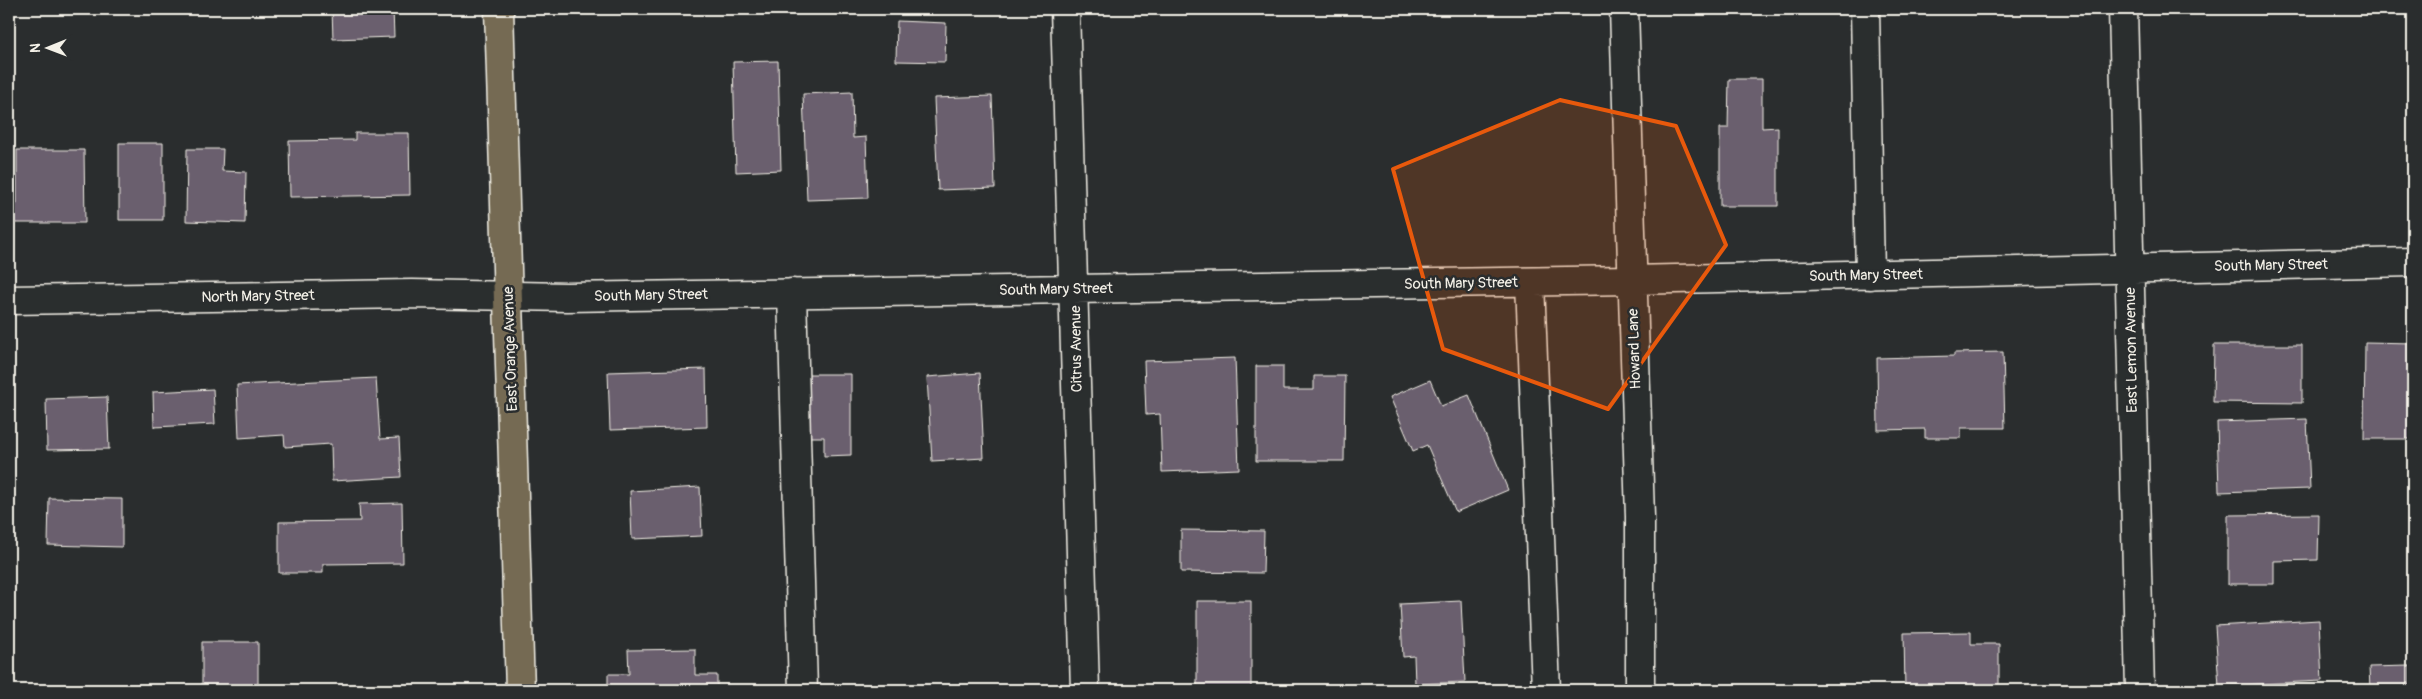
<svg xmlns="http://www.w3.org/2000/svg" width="2422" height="699" viewBox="0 0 2422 699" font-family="Pangolin,sans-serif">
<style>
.building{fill:#6b5f6e;stroke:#f4f1e8}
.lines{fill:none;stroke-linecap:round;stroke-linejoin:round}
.minor-casing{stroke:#f4f1e8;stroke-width:31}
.major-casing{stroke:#f4f1e8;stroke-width:31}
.minor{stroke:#2a2d2e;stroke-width:28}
.major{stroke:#746b52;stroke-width:28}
.marked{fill:#e8590c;fill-opacity:0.2;stroke:#e8590c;stroke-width:4;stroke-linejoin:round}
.labels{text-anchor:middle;stroke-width:5;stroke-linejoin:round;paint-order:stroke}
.street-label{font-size:15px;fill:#f4f1e8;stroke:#2a2d2e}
</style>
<rect width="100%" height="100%" fill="#2a2d2e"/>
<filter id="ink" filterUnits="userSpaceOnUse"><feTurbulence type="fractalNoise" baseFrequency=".02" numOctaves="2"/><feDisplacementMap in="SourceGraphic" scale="10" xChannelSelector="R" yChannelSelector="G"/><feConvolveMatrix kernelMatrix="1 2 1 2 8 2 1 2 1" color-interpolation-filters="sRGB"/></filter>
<g filter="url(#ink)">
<path class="building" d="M332 9H393L394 37 333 39Z
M897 21 946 23 945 62 896 61Z
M778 61 781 170 736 172 733 62Z
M1729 79H1762V128L1778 127V206H1720V128H1728Z
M852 92 853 138 866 137 868 198 807 200 803 94Z
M992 96 995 188 938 190 934 98Z
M355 133H409L410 195 290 197 289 141 355 140Z
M119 143H163V220H119Z
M187 149H223L222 171 246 172 245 223 186 221Z
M17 150H84L85 223H9V204H17Z
M2365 342 2413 343V439H2364Z
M2214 345H2302V403L2213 402Z
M2003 352 2005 428H1961V438H1925V429L1878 430 1877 358 1954 356V353Z
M1235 358 1239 469 1162 472 1160 414 1146 415 1144 361Z
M1256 366H1283V390H1314V376H1345L1344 461H1256Z
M706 369 707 427 610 430 608 372Z
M980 373 984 458 932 461 927 377Z
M800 374H851V455L824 456V437H801Z
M376 378 380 439 399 438 401 477 332 481 331 444 285 447 284 435 239 438 237 385Z
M1430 380 1441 406 1469 395 1508 490 1456 512 1427 445 1413 451 1390 397Z
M213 389 215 424 154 427 153 392Z
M107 397 109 449 47 450 46 399Z
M2307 419 2310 489 2219 492 2217 422Z
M700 487 702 536 632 539 630 491Z
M49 498 122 499V547L48 545Z
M402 503 403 563 323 564V573H279V522L360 521 359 504Z
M2319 514 2318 560 2274 561V584H2228V515Z
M1181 530 1264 531 1263 573 1181 572Z
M1197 601H1251V690H1197Z
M1461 601 1465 682 1415 684 1414 656 1403 657 1400 604Z
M2319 620 2322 681 2219 686 2215 626Z
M1971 632V644H1999V690H1905L1904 633Z
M202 642H258V690H202Z
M695 649V675H717V690H608V674H629L628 650Z
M2409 666V690H2370L2369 667Z"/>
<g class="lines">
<g class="minor-casing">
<path id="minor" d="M1065 9 1085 690
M1624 9 1640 517V690
M1865 9 1870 275
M2123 9 2140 690
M1530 282 1546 690
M792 293 803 690
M9 300 412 294 567 297 1631 280 2413 262"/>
</g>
<g class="major-casing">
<path id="major" d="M499 9 520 690"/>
</g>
<use href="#minor" class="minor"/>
<use href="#major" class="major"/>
</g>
</g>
<path class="marked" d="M1560 100 1676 126 1726 245 1608 409 1443 349 1393 169Z"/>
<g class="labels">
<g class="street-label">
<text transform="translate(2271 265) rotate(-1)" y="5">South Mary Street</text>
<text transform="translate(1866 275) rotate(-1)" y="5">South Mary Street</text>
<text transform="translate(1461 283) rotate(-1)" y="5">South Mary Street</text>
<text transform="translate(1056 289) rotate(-1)" y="5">South Mary Street</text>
<text transform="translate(651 295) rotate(-1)" y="5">South Mary Street</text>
<text transform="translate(258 296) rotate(-1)" y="5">North Mary Street</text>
<text transform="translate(510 349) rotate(-92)" y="5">East Orange Avenue</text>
<text transform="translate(1076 349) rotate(-91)" y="5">Citrus Avenue</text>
<text transform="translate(1634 349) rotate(-92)" y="5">Howard Lane</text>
<text transform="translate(2131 350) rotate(-91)" y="5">East Lemon Avenue</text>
</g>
</g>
<rect width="2422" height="699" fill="none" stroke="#2a2d2e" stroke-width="30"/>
<rect x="15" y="15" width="2392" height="669" fill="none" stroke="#f4f1e8" stroke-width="2" filter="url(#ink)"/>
<g transform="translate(48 48) rotate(269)" stroke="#2a2d2e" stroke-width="4" paint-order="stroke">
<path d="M0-4L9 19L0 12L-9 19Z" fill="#f4f1e8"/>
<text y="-8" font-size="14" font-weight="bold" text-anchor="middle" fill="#f4f1e8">N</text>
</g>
</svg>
